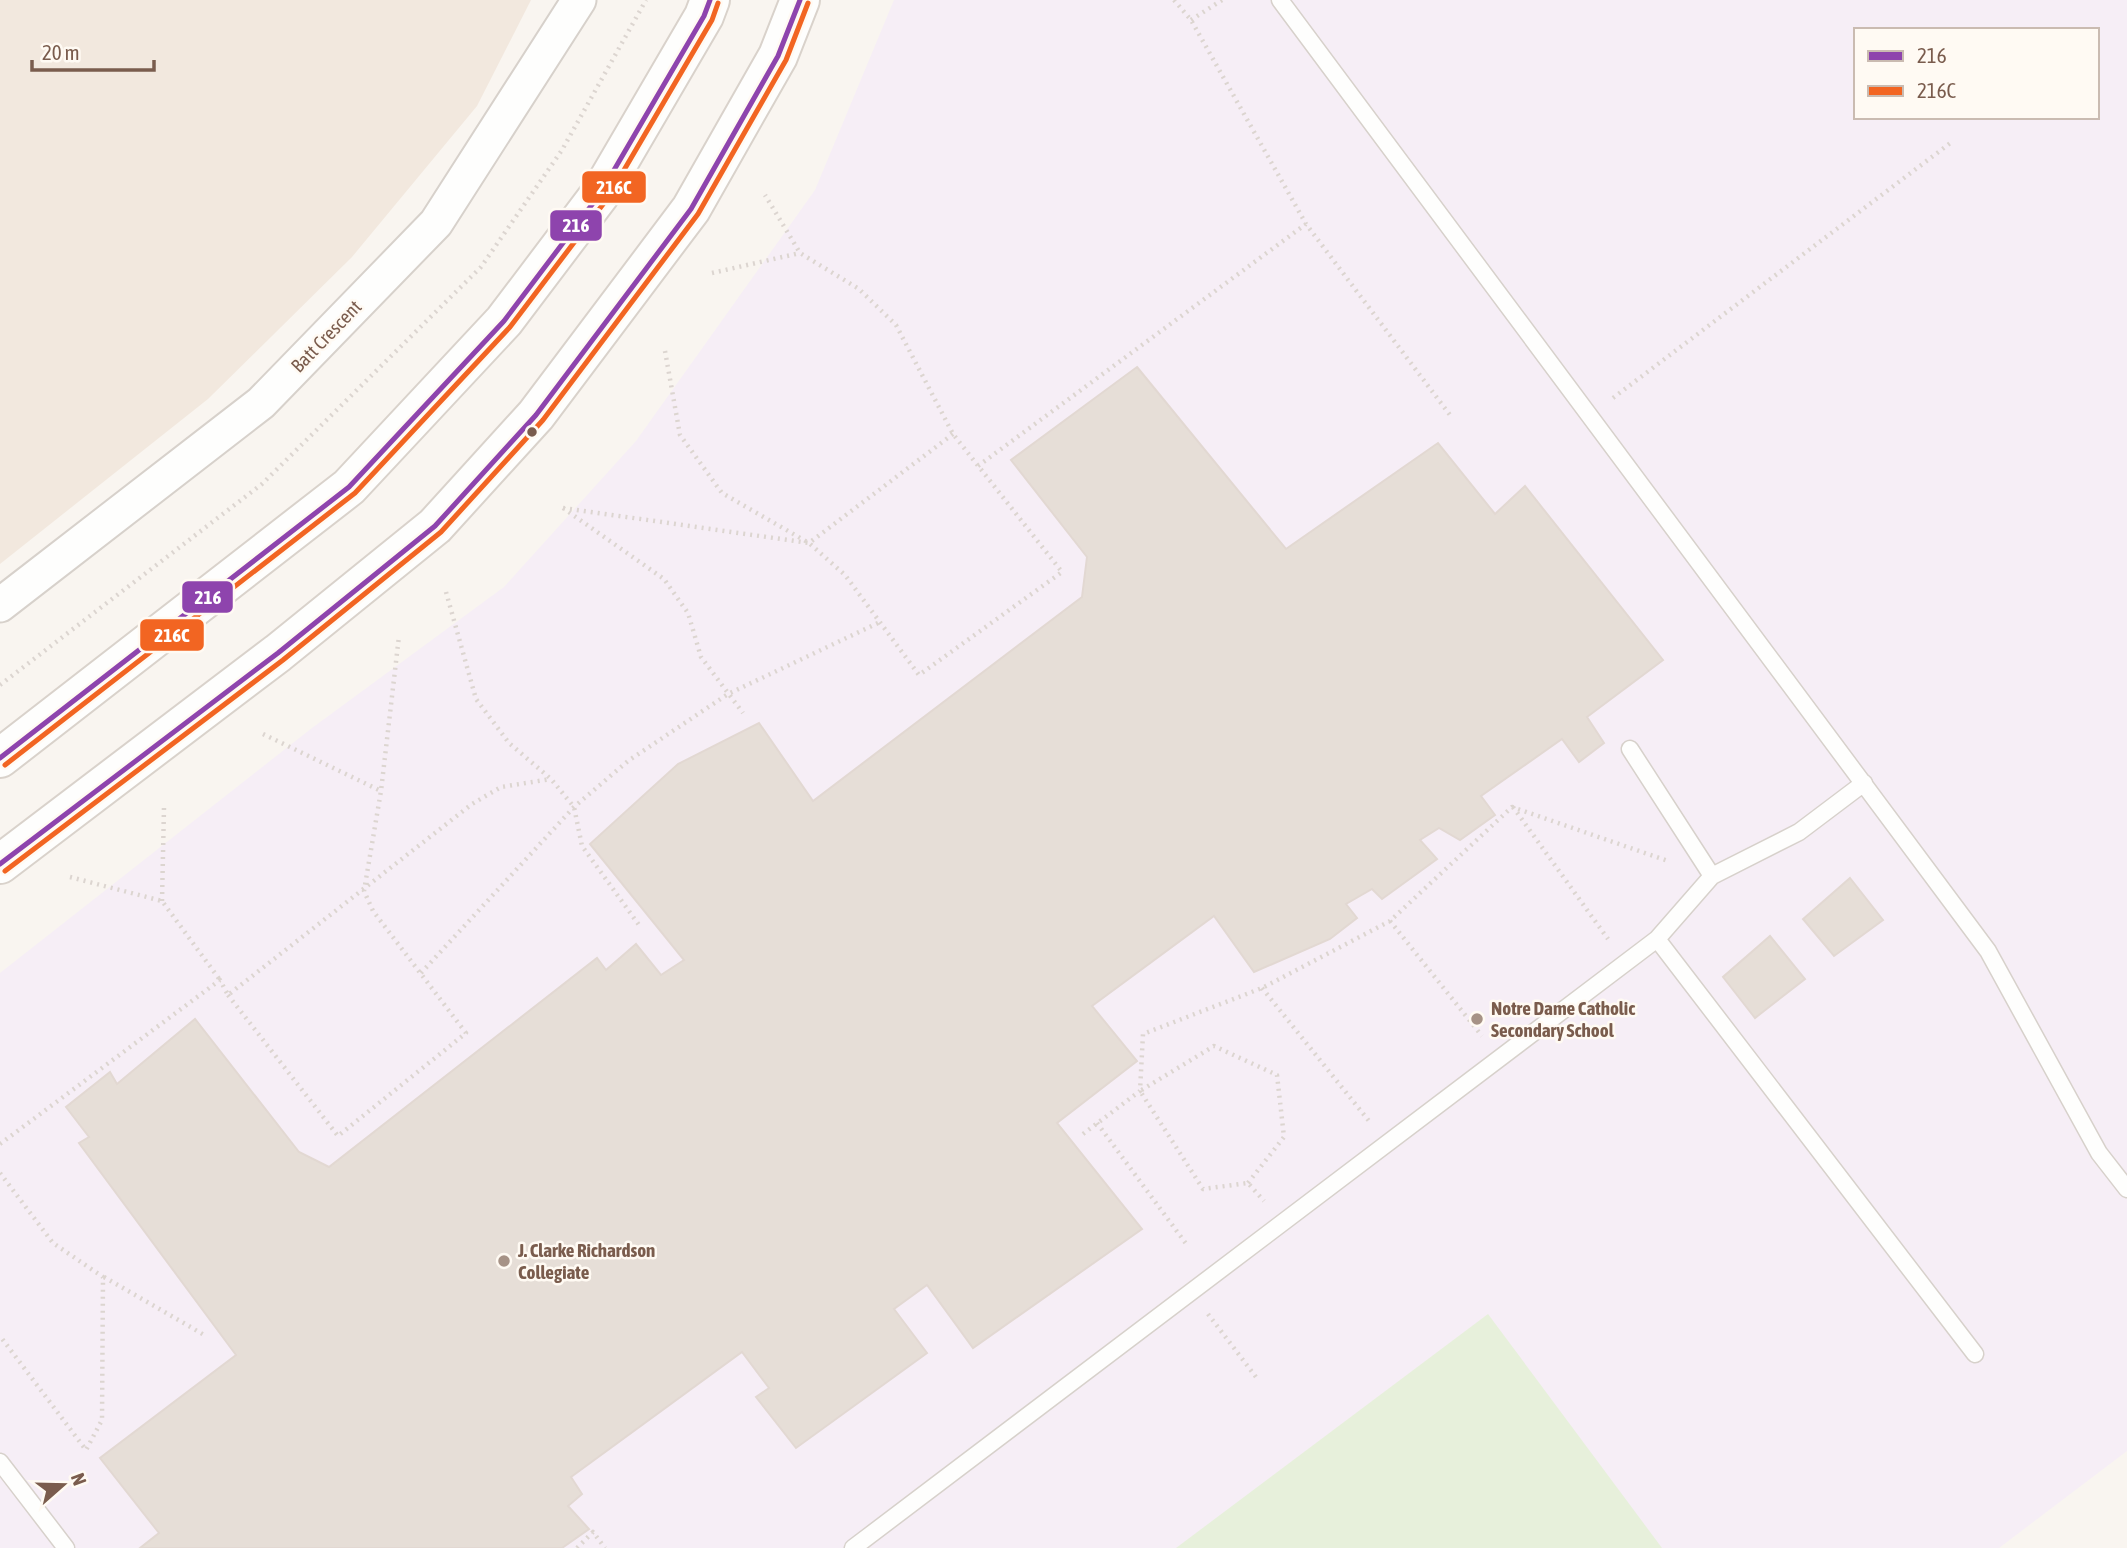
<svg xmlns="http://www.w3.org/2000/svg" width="2127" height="1548" viewBox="0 0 2127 1548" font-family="'Asap Condensed',sans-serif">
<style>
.residential{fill:#f2e8de}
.education{fill:#f6eef6;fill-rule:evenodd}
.green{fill:#e7f0db}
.building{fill:#e6ded7;stroke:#e2d8d2;stroke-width:2}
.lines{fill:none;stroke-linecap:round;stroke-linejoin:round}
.lane-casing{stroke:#d7d1cb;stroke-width:19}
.street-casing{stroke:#d7d1cb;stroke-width:37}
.secondary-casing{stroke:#d9d2cb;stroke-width:42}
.path{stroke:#dcd5d0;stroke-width:4.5;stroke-dasharray:2 5;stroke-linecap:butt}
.lane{stroke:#fefefd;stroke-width:16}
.street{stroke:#fefefd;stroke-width:33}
.secondary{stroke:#fefefd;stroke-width:38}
.bus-1-casing{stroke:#fffaf3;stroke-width:10}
.bus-2-casing{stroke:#fffaf3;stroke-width:10}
.bus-1{stroke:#8e44ad;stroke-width:5}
.bus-2{stroke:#f26522;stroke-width:5}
.bus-dot{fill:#7a5c4d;stroke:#fffaf3;stroke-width:2.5}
.poi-dot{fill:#a69286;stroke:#fffaf3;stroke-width:2.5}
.labels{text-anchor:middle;stroke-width:5;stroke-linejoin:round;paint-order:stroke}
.street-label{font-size:19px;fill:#7a5c4d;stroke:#fffaf3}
.poi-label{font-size:19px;font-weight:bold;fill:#7a5c4d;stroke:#fffaf3;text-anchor:start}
.line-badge{stroke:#fffaf3;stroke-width:2.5}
.badge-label{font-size:19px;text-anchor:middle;font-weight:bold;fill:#fff}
</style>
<rect width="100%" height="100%" fill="#f9f5f0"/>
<path class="residential" d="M0 0H531L477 106 352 257 208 399 0 564Z"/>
<path class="education" d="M894 0H2127V1451L1999 1548H0V973L312 728 504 587 636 441 815 190ZM1856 30H2097V117H1856Z"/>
<path class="green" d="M1488 1314 1662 1548H1176Z"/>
<path class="building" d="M1137 367 1286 549 1438 443 1495 514 1525 486 1663 660 1587 717 1604 743 1579 762 1562 739 1481 796 1495 815 1460 840 1439 828 1420 840 1437 859 1382 899 1372 889 1346 904 1357 918 1330 939 1254 972 1214 916 1092 1006 1137 1061 1057 1123 1142 1229 973 1348 927 1285 894 1309 927 1353 796 1448 756 1397 769 1388 742 1352 571 1477 582 1494 568 1506 589 1529 562 1548H140L159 1533 100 1458 236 1355 79 1143 89 1137 66 1107 110 1072 117 1084 195 1019 299 1152 329 1167 597 958 606 970 636 944 661 975 684 960 590 844 678 764 759 723 813 801 1082 597 1087 557 1011 460Z
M1850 878 1883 920 1834 956 1803 919Z
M1770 936 1805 979 1755 1018 1723 977Z"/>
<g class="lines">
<g class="lane-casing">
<path id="lane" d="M1280 0 1988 951 2099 1153 2127 1189
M1630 749 1712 876
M1657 939 1975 1354
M0 1462 66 1548
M853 1548 1657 939 1712 876 1799 832 1864 783"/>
</g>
<g class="street-casing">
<path id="street" d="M0 605 261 403 436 223 579 0"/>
</g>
<g class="secondary-casing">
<path id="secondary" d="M0 758 349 487 504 321 600 194 704 16 710 0
M0 864 278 653 435 526 536 415 691 209 778 56 800 0"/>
</g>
<path class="path" d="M1174 0 1191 20 1306 224 1450 415
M1191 20 1222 0
M712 273 800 253
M665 351 680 435 722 493 809 543 845 575 919 675 1062 572 953 434 896 325 859 289 800 253 765 195
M1613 398 1953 141
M978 466 1306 224
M563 508 809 543 953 434
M563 508 664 579 688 613 701 657 743 713
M446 592 476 699 509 743 551 779 574 807 582 846 639 925
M0 685 262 484 481 267 562 150 646 0
M263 734 381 791
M1513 807 1608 939
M70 877 162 901 220 980
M162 901 164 807
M1390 921 1482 1036
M421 973 574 807 628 761 728 694 878 623
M1262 988 1369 1121
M228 995 338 1136 466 1033 373 911 364 891 381 791 399 636
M1097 1123 1187 1245
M1083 1134 1140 1091 1143 1034 1262 988 1390 921 1512 807 1668 861
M0 1144 220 980 228 995 472 804 501 787 551 779
M0 1173 53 1243 103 1277 102 1420 86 1450 0 1336
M1248 1183 1284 1137 1277 1075 1214 1046 1140 1091 1203 1189 1248 1183 1264 1201
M104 1277 206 1336
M1208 1314 1256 1377
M577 1548 593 1532 605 1548"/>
<use href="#lane" class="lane"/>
<use href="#street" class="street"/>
<use href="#secondary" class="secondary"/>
<g class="bus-1-casing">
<path id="bus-1" d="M0 758 349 487 504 321 600 194 704 16 710 0
M0 864 278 653 435 526 536 415 691 209 778 56 800 0"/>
</g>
<g class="bus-2-casing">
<path id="bus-2" d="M5 765 355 493 510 327 607 199 712 20 718 3
M5 871 283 660 441 532 543 420 698 214 786 60 808 3"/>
</g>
<use href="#bus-1" class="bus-1"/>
<use href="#bus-2" class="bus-2"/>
</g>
<circle class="bus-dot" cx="532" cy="432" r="6"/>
<g class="poi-dot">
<circle cx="1477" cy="1019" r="7"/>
<circle cx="504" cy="1261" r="7"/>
</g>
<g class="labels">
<g class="street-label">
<text transform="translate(326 336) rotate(-46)" y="7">Batt Crescent</text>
</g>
<g class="poi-label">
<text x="1491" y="1015">Notre Dame Catholic<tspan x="1491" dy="22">Secondary School</tspan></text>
<text x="518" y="1257">J. Clarke Richardson<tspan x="518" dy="22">Collegiate</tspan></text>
</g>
</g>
<g class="line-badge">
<rect x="581" y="170" width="66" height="34" rx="7" fill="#f26522"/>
<rect x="549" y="209" width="54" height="33" rx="7" fill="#8e44ad"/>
<rect x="181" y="580" width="53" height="34" rx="7" fill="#8e44ad"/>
<rect x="139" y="618" width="66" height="34" rx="7" fill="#f26522"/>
</g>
<g class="badge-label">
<text x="614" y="194">216C</text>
<text x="576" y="232">216</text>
<text x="208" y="604">216</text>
<text x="172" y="642">216C</text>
</g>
<rect x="1854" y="28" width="245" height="91" fill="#fffaf3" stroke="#cabbb1" stroke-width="2"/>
<rect x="1868" y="51" width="35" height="10" fill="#8e44ad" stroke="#cabbb1" stroke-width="2"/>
<text x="1917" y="63" font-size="21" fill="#7a5c4d">216</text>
<rect x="1868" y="86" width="35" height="10" fill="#f26522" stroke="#cabbb1" stroke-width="2"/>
<text x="1917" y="98" font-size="21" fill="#7a5c4d">216C</text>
<g transform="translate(63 1485) rotate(70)" stroke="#fffaf3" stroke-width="5" paint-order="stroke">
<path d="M0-5L12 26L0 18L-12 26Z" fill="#7a5c4d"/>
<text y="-10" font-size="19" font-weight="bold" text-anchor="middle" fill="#7a5c4d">N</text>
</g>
<path d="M32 60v10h122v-10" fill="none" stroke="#7a5c4d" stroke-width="3.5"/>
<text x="42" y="60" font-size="21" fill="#7a5c4d" stroke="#fffaf3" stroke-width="5" paint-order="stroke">20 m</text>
</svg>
